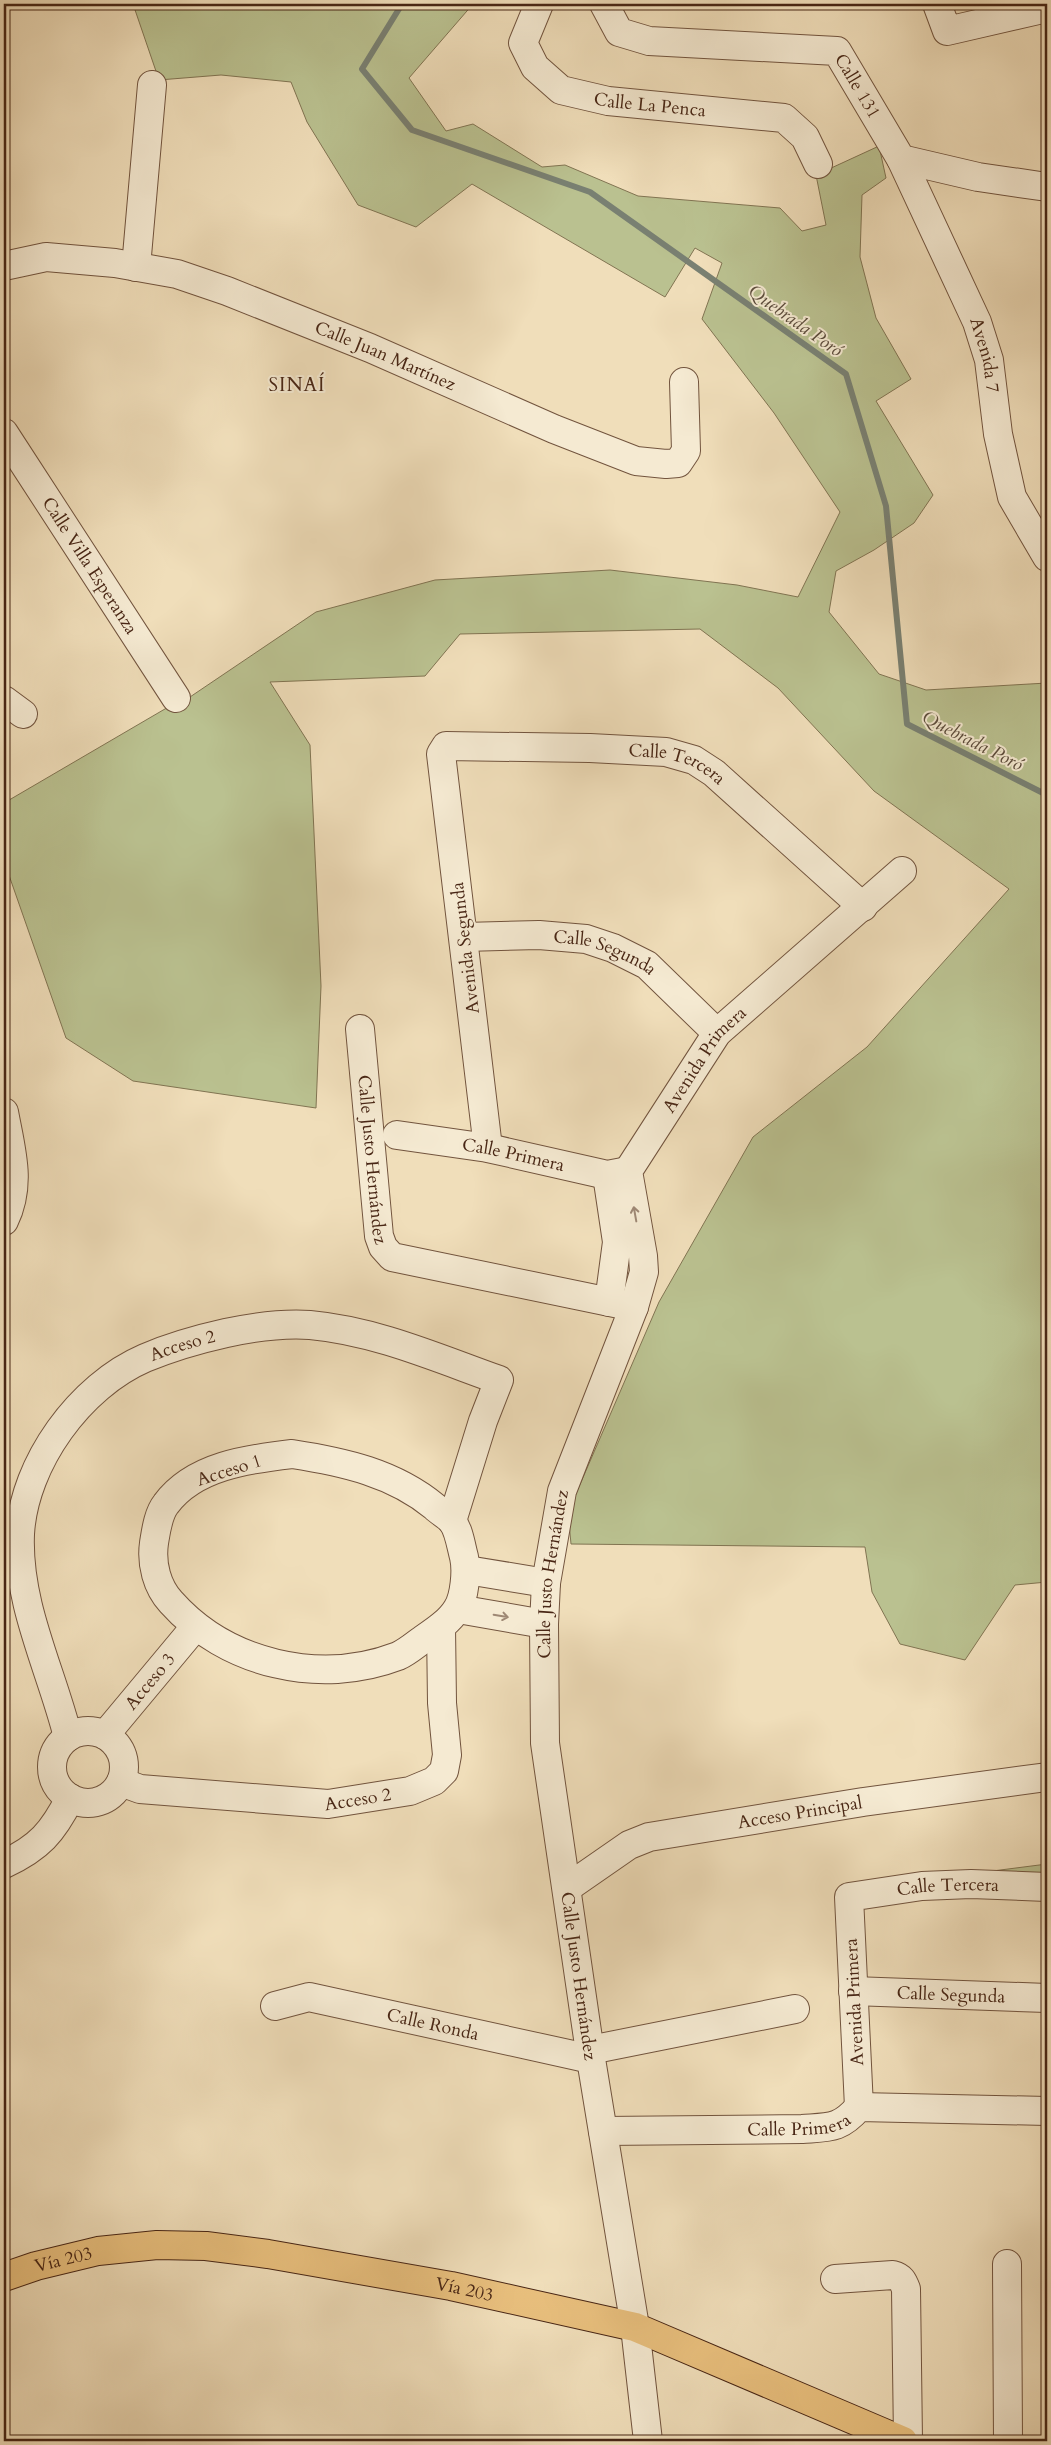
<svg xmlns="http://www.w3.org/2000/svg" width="1051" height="2445" viewBox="0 0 1051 2445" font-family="Cardo,serif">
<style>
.green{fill:#bac190;stroke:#817452}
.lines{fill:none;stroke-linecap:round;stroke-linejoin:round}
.stream{stroke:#798072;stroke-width:6}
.minor-casing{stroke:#72543e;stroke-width:30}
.major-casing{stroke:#482615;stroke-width:30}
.minor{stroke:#f5ead2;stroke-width:28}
.major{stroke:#e8bf7d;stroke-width:28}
.oneway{stroke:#9e8874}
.labels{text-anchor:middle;stroke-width:4;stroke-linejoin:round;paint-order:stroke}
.street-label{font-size:18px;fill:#482615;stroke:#f5ead2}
.water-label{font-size:19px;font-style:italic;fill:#5c4c3c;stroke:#f5ead2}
.neighbourhood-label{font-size:19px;letter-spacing:1px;fill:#482615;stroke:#f5ead2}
</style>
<rect width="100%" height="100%" fill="#f0deba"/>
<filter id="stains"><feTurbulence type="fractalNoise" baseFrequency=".004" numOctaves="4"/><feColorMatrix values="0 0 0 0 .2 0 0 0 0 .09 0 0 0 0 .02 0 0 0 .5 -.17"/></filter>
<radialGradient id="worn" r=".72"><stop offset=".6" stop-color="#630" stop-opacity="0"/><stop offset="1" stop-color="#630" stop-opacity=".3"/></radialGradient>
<path class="green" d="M133 4H473L409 78 446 131 473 124 542 167 565 165 638 196 780 208 802 231 826 225 816 175 879 146 886 178 862 195 860 257 876 318 911 379 876 401 933 495 914 523 874 550 836 571 829 612 879 674 926 690 1047 683V1582L1015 1585 965 1660 900 1644 872 1592 865 1547 571 1544 568 1512 659 1302 753 1137 867 1047 1009 889 874 791 778 688 700 629 460 634 425 676 270 682 310 745 321 986 316 1108 133 1081 66 1038 4 861V803L170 706 187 699 316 612 435 580 610 570 737 585 798 597 840 512 774 413 702 319 722 263 695 248 665 297 472 184 416 227 358 205 307 122 291 82 221 75 159 80Z
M1047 1864V1880L946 1877Z"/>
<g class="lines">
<path class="stream" d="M402 4 362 69 412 130 590 192 846 374 886 506 907 724 1047 795"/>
<g class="minor-casing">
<g id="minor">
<path id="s1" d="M539 4 523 43 535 67 561 90 608 101 784 118 805 137 818 164"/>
<path id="s2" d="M604 4 619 32 649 41 837 51 901 159 978 177 1047 187"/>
<path d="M937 4 947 31 1047 8"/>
<path id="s3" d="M901 159 977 322 989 360 998 434 1012 497 1047 557"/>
<path id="s4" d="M4 266 46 257 115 263 177 274 227 291 370 348 554 429 636 461 666 464 678 463 686 451 684 382"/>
<path d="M136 267 152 85"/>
<path id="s5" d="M4 433 176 698"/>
<path d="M4 700 23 714"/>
<path id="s6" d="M464 937 539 935 586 939 613 948 647 965 717 1033"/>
<path id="s7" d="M360 1029 379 1236 383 1247 392 1257 634 1307"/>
<path d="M4 1112C11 1150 22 1184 4 1221"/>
<path id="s8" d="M397 1135 488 1148 607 1175 628 1171"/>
<path id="s9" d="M488 1148 441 754 446 746 590 748 666 752 694 760 714 773 863 907"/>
<path d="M607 1175 617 1242 609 1302"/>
<path d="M292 1454C344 1462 394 1473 435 1507 440 1512 448 1516 452 1521 459 1530 461 1546 464 1557 467 1570 465 1597 457 1609 449 1622 435 1631 422 1640 415 1645 407 1652 398 1656 320 1686 226 1664 171 1602 157 1587 151 1564 154 1543 156 1531 158 1514 166 1504 194 1466 248 1459 292 1454Z"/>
<path d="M467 1570 546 1583"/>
<path d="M458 1609 544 1624"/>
<circle cx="88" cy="1767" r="36"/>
<path id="s10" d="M105 1735 195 1627"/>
<path id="s11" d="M68 1737C51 1669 17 1605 20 1534 24 1463 80 1386 145 1358 171 1347 199 1339 226 1333 254 1327 281 1323 310 1325 376 1331 437 1358 499 1380L483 1421 452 1521"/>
<path id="s12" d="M121 1782 140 1789 328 1804 410 1791 434 1781 444 1771 447 1755 442 1703 441 1627"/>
<path d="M4 1864C39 1848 53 1832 70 1798"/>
<path id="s13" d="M567 1888 629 1845 649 1837 863 1802 1047 1777"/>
<path id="s14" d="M853 1991 1047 1998"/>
<path id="s15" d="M275 2006 309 1997 591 2059"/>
<path d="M590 2050 795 2009"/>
<path id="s16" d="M859 2107 849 1897 922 1886 971 1884 1047 1887"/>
<path id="s17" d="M603 2131 802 2129C830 2127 840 2129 859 2107L1047 2111"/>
<path d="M1007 2264 1008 2441"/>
<path d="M835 2279 893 2275C901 2277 903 2281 906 2289L908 2441"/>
<path id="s18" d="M648 2441 635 2327 591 2059 545 1743 544 1624 546 1583 562 1491 634 1307 644 1272 643 1256 628 1171 717 1033 902 871"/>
</g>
</g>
<g class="major-casing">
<g id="major">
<path id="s19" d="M4 2277 36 2266 98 2251 157 2245 206 2246 268 2254 451 2286 635 2327 903 2441"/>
</g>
</g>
<use href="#minor" class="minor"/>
<use href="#major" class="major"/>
</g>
<defs><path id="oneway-shaft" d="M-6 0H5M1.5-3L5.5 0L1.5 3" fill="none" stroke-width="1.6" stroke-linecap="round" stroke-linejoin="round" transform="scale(1.25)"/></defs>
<g class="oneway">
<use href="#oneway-shaft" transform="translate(635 1214) rotate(-100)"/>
<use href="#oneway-shaft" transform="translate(501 1616) rotate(10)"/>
</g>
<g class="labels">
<g class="street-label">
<text dy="6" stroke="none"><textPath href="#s2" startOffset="292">Calle 131</textPath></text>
<text dy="6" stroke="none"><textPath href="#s1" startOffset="194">Calle La Penca</textPath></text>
<text dy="6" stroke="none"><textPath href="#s4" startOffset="399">Calle Juan Martínez</textPath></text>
<text dy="6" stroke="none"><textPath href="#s3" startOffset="214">Avenida 7</textPath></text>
<text dy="6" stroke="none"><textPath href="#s5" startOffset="158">Calle Villa Esperanza</textPath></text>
<text dy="6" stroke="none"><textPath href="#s9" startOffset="640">Calle Tercera</textPath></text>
<text transform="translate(465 948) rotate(-97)" y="6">Avenida Segunda</text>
<text dy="6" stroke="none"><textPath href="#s6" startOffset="144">Calle Segunda</textPath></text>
<text dy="6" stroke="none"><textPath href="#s18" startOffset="1431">Avenida Primera</textPath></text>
<text dy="6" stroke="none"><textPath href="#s8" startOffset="118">Calle Primera</textPath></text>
<text dy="6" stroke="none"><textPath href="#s7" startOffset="131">Calle Justo Hernández</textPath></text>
<text dy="6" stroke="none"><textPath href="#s11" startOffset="475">Acceso 2</textPath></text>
<text transform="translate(229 1470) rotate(-18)" y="6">Acceso 1</text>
<text dy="6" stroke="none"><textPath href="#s18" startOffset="875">Calle Justo Hernández</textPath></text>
<text dy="6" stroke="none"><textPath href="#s10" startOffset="70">Acceso 3</textPath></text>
<text dy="6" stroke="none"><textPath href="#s12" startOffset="239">Acceso 2</textPath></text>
<text dy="6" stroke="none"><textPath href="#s13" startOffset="250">Acceso Principal</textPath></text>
<text dy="6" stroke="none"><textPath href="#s16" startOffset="310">Calle Tercera</textPath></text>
<text transform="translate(579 1976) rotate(82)" y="6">Calle Justo Hernández</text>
<text dy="6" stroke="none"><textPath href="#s14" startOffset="98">Calle Segunda</textPath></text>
<text transform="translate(854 2002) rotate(-93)" y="6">Avenida Primera</text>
<text dy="6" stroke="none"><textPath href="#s15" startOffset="162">Calle Ronda</textPath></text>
<text dy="6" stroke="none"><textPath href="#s17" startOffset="196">Calle Primera</textPath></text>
<text dy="6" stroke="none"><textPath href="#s19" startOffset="62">Vía 203</textPath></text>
<text dy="6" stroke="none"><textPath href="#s19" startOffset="468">Vía 203</textPath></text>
</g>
<g class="water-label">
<text transform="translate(796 320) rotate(35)" y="7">Quebrada Poró</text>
<text transform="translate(973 740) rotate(27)" y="7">Quebrada Poró</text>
</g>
<g class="neighbourhood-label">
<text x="297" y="391">SINAÍ</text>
</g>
</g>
<rect width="1051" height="2445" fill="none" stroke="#f0deba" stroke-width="20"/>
<rect x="5" y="5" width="1041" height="2435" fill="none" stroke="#482615" stroke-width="2.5"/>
<rect x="10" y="10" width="1031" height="2425" fill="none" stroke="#482615"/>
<rect width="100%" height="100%" filter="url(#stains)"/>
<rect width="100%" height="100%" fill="url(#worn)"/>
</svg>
